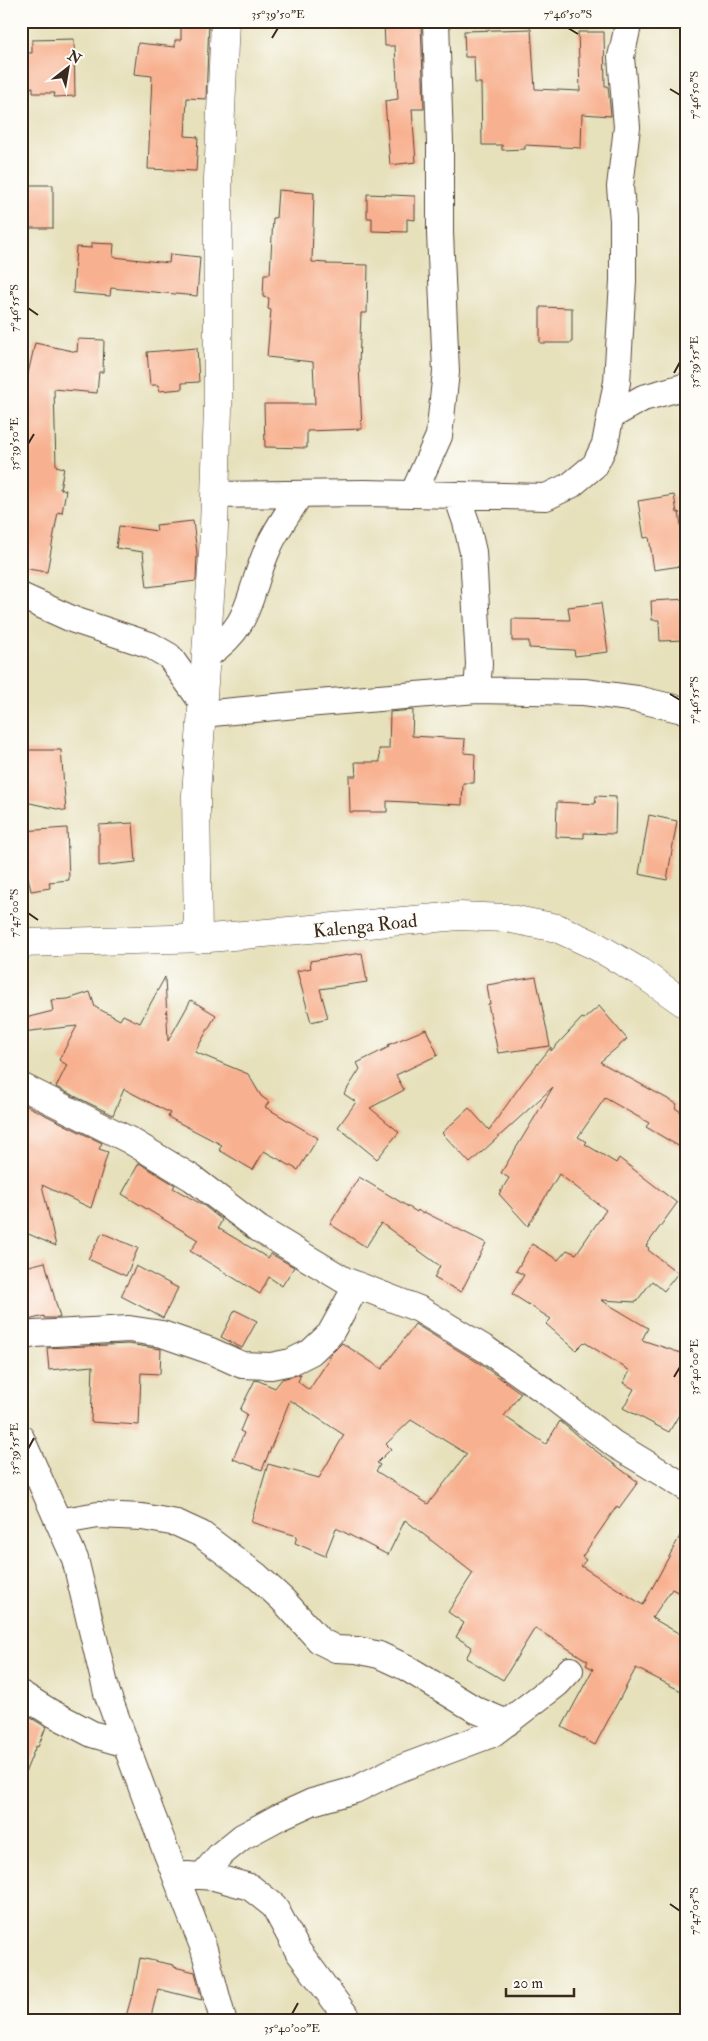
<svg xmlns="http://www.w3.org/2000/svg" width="708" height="2041" viewBox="0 0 708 2041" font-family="'IM FELL Double Pica',serif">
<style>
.building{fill:#f8b190;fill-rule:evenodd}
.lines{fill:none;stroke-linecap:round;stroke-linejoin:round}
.minor-casing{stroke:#554536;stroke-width:28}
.tertiary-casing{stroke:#554536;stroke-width:29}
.secondary-casing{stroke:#554536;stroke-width:29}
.minor{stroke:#fff;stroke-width:26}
.tertiary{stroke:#fff;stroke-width:28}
.secondary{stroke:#fff;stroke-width:28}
.ticks{fill:none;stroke:#3b2a1e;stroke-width:2}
.labels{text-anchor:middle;stroke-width:4.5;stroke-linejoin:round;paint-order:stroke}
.street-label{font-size:19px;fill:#3b2a1e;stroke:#fdfcf7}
.neatline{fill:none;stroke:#3b2a1e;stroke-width:2}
.ticks-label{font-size:12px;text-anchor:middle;fill:#3b2a1e}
</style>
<rect width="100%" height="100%" fill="#fdfcf7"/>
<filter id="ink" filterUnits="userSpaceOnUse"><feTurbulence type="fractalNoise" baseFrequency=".02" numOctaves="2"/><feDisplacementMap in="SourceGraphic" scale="10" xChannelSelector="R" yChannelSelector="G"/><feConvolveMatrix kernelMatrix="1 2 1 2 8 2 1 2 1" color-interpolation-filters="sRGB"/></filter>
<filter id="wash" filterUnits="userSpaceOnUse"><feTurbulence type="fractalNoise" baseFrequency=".0096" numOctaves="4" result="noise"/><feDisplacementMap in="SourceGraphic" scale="20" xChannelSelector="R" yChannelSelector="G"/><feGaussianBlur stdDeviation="1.12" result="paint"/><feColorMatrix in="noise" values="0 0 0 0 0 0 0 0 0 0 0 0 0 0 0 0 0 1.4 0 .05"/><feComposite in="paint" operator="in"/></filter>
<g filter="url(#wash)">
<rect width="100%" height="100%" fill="#e6e0bb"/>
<g id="blocks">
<path class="building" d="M181 21H209L206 99 187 98 185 136 198 137 196 171 148 169 152 76 134 74 138 43 175 47V40H181Z
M384 21H421L424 109H412L416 162 390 165 385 101 398 99 395 46H385Z
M531 29 535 89 580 91 578 32H604L605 86H608L611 116 582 114 581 148 525 145V149L502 150V145H482L481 83H475L474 57H465L464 31Z
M74 39 75 96 54 97 55 93H33V87L28 88 27 53H32V40Z
M21 185H53V228H21Z
M278 190 314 193 312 262 327 263 326 264 368 265 367 313H361L359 365 362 429 307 431V448L265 447 264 404H315L313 362 267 357 271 310 268 309 269 298 263 297 264 274H270L273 218H276Z
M367 194 415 196V220L407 219V232L372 231V218H367Z
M91 243 114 244 113 257 169 263 170 254 200 257 197 296 111 288 110 296 73 293 76 247 91 248Z
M540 307 572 308V343H540Z
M78 339 104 340 103 372H99L97 393 54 389 56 466 64 468 60 489 66 490 62 513 58 512 47 572 21 568V521L24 506 21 505V469L26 470 25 423H21V404L35 343 77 352Z
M197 348 199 382 182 383V389L159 391 158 385H150L147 352Z
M674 495 677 513 679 512 687 565 654 570 649 537 644 538 638 501Z
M193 521 197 553 196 581 147 587 143 552 116 548 119 526 157 531 156 525Z
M687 599V636H685V640L660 641 659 620H652L651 601Z
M601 603 608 652 575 656 574 650 529 648V641H512V619L570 620 568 607Z
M413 710 412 736 465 739 464 753 475 754 474 783H463L462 805 387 801V812H350L349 776H356L355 762H380L379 749H389L390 712Z
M21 750H61L66 811 21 801Z
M596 796 616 797 615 834 584 833V838L556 837 557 802 595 804Z
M649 815 677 821 667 880 639 874Z
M133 823 136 862 99 866V825Z
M67 828 69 880 49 882 50 888 31 891 24 858H22L21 831Z
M362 953 367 982 320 989 328 1018 311 1022 297 971 311 968 310 961Z
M165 977 168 1041 191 1000 216 1015 195 1052 248 1074 261 1096 269 1102 265 1107 318 1138 298 1170 264 1151 253 1170 219 1150 222 1145 168 1117 170 1113 124 1089 113 1115 56 1087 67 1065 59 1060 77 1026 21 1032V1019L53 1011 51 1000 68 999 90 992 95 1007 120 1020 123 1015 140 1023Z
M536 977 550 1046 498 1053 488 1004H490L487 985Z
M599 1006 627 1039 600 1062 677 1104 675 1108 687 1116V1151L646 1127 649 1123 605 1098 578 1137 587 1142 585 1144 616 1163 619 1158 677 1203 646 1246 649 1248 648 1250 678 1273 664 1291 652 1281 636 1302 601 1300 648 1328 642 1340 687 1355V1401L669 1432 623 1408 634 1389 623 1383 630 1371 584 1342 576 1350 546 1324 551 1319 512 1294 524 1275 516 1271 532 1244 558 1260 567 1250 576 1254 606 1210 559 1174 528 1226 499 1194 509 1178 501 1173 553 1087 470 1163 442 1133 469 1108 489 1130 523 1082 551 1047V1051L582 1018 584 1019Z
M426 1029 438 1055 396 1075 404 1090 370 1108 399 1132 377 1159 338 1127 356 1102 344 1094 360 1069 357 1063 389 1047 388 1045Z
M21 1103 102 1143 99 1149 108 1152 91 1208 42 1185 56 1246 24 1232 21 1222V1211L25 1210 21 1191Z
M139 1163 175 1185 173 1188 203 1205 222 1220 218 1228 268 1258 271 1254 294 1267 282 1286 269 1277 260 1294 190 1251 198 1240 122 1194Z
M359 1177 417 1212 418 1210 423 1214 424 1212 486 1243 461 1292 434 1278 440 1266 381 1223 366 1247 330 1224Z
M102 1233 138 1248 126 1276 88 1259Z
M45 1262 60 1318H44V1316L24 1321 21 1311V1268Z
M136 1266 178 1288 163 1318 121 1296Z
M235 1310 257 1321 242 1348 221 1337Z
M415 1324 479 1363 521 1393 504 1416 546 1444 560 1421 592 1448 638 1482 619 1508 617 1506 582 1557 586 1560 581 1566 643 1605 687 1523V1597L672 1589 652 1618 687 1638V1694L636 1668 595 1745 562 1727 593 1669 586 1665 588 1661 535 1628 503 1680 466 1658 472 1647 456 1637 464 1623 448 1612 473 1573 405 1520 388 1555 336 1528 325 1556 295 1543 297 1536 251 1522 268 1464 319 1478 344 1435 290 1400 262 1470 233 1459 244 1433 240 1431 247 1414 240 1410 255 1380 259 1381 275 1388 282 1379 301 1374 298 1382 309 1390 330 1358 328 1357 342 1343 382 1369ZM411 1420 467 1454 428 1504 376 1471 380 1465 377 1463 391 1449 386 1444Z
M128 1344 161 1349 160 1374 141 1373 139 1425 91 1422 93 1366 49 1370 47 1348Z
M21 1712 46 1727 38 1747 36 1746 22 1780Z
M140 1958 174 1965V1967L195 1972 202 2000 158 1989 150 2020H125L132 1995 133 1996Z"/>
</g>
</g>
<g filter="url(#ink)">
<use href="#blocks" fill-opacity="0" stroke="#554536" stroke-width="1"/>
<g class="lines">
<g class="minor-casing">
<path id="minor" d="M611 416 643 398 687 386
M413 494 439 436 446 372 440 233V143L436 21
M215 495 364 493 546 497 571 485 595 465 605 444 617 382 623 281V220L620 187 627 127 621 57 629 21
M457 496 466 522 473 552 479 664 477 690
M21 596 74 620 150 645 169 656 202 702
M206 656C255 624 247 593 269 546 277 528 290 511 300 494
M202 714 306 704 477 690 584 692 637 699 687 711
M21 1086 129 1140 192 1178 259 1229 344 1280 419 1309 487 1350 549 1394 614 1444 687 1488
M21 1337 34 1334 129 1329 162 1334 211 1351 242 1365 271 1366 291 1362 311 1352 330 1334 357 1285
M21 1438 75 1559 107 1693 150 1810 204 1949 223 2020
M58 1522 98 1515 142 1517 177 1523 201 1534 257 1576 283 1600 320 1641 336 1649 357 1650 379 1655 405 1667 476 1710 507 1723
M21 1694 50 1712 92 1734 126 1744
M187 1875 214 1877 250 1887 274 1906 298 1951 349 2020
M202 1876 220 1855 242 1837 279 1817 312 1802 355 1790 391 1772 492 1734 557 1684 570 1670"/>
</g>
<g class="tertiary-casing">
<path id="tertiary" d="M198 939 196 795 213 555 218 409V179L225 21"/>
</g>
<g class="secondary-casing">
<path id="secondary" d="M21 943 209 938 459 916 506 918 557 928 596 946 640 972 687 1005"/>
</g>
<use href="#minor" class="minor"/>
<use href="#tertiary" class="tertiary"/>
<use href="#secondary" class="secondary"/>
</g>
</g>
<path class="ticks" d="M568 28 578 34M272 38 278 28M670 89 680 95M28 308 38 315M674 373 680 362M28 444 34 434M670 694 680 700M28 913 38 920M674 1377 680 1367M28 1449 34 1438M670 1904 680 1911M292 2014 298 2003"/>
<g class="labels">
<g class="street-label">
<text transform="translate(365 925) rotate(-6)" y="7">Kalenga Road</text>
</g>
</g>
<rect width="708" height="2041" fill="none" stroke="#fdfcf7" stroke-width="55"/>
<g transform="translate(68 68) rotate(31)" stroke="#fdfcf7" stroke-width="4" paint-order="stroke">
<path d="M0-4L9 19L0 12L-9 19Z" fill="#3b2a1e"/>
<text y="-8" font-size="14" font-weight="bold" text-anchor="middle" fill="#3b2a1e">N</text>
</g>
<path d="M506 1988v8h68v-8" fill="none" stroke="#3b2a1e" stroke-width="2.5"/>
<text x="513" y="1988" font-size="15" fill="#3b2a1e" stroke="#fdfcf7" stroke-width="4" paint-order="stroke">20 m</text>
<rect x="28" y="28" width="652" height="1986" class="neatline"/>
<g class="ticks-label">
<text x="278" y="18">35°39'50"E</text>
<text x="568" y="18">7°46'50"S</text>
<text transform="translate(694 95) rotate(-90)" y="4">7°46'50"S</text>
<text transform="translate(14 308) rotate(-90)" y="4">7°46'55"S</text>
<text transform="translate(694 362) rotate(-90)" y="4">35°39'55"E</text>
<text transform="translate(14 444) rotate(-90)" y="4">35°39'50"E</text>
<text transform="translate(694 700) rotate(-90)" y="4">7°46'55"S</text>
<text transform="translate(14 913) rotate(-90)" y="4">7°47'00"S</text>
<text transform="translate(694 1367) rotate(-90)" y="4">35°40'00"E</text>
<text transform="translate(14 1449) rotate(-90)" y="4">35°39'55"E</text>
<text transform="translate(694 1911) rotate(-90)" y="4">7°47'05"S</text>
<text x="292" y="2032">35°40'00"E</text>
</g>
</svg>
